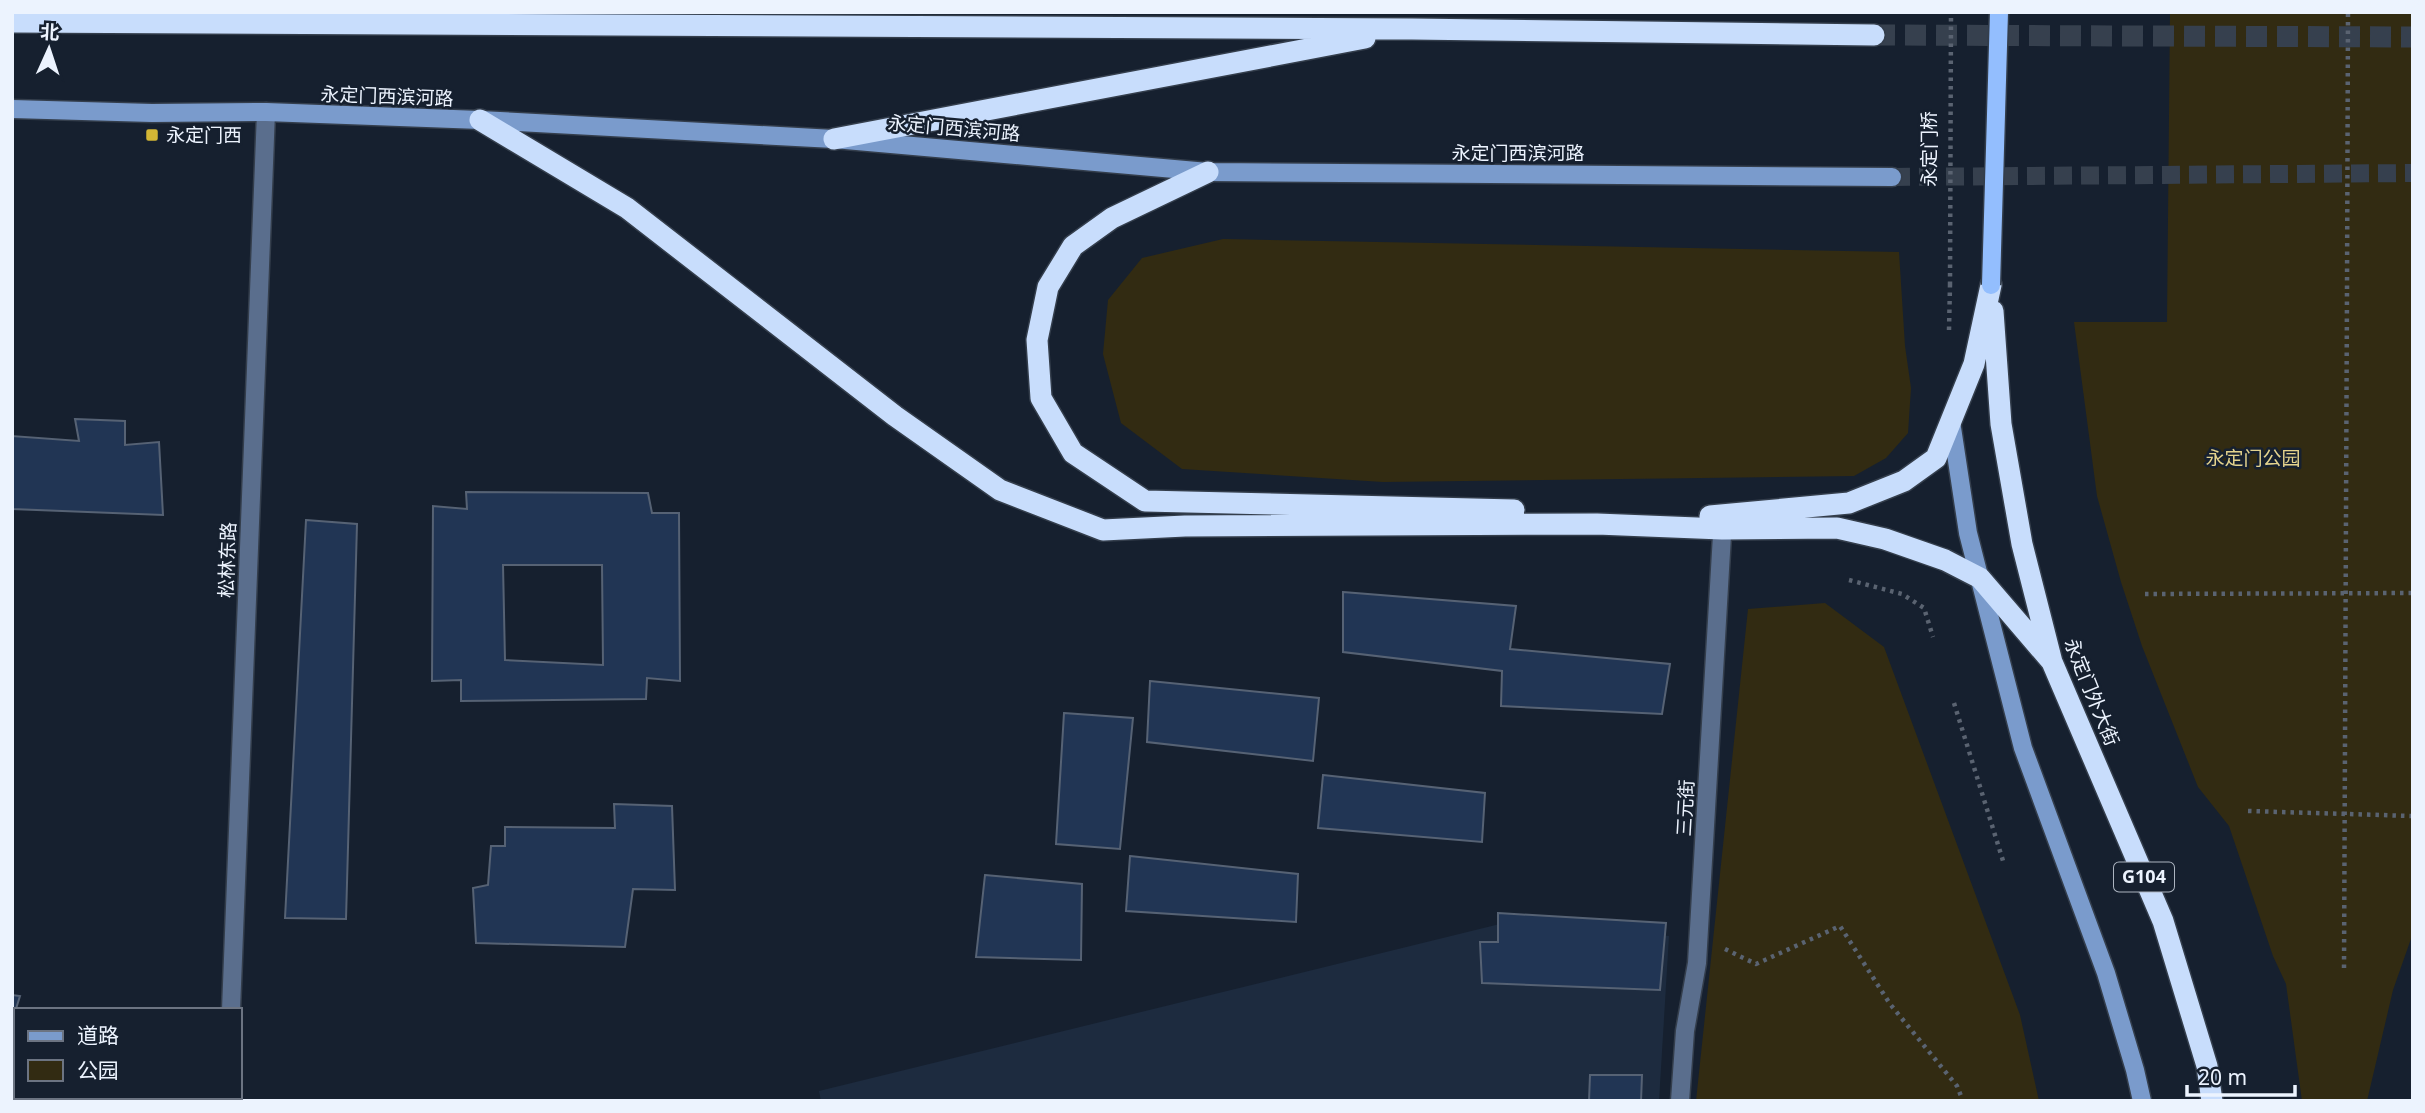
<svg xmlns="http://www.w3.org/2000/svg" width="2425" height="1113" viewBox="0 0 2425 1113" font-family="'Noto Sans','Noto Sans SC',sans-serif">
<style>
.built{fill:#1d2b3f}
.green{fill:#322b12}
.building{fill:#213554;stroke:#566274;stroke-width:2;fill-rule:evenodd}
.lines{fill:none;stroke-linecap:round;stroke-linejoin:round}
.secondary-tunnel{stroke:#36404e;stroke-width:18;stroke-dasharray:18 9;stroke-linecap:butt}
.highway-tunnel{stroke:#36404e;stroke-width:21;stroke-dasharray:21 10;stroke-linecap:butt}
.street-casing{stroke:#343e4c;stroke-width:21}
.secondary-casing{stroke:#343e4c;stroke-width:21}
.highway-casing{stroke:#343e4c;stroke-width:24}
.path{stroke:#5a6371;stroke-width:4.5;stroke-dasharray:3.5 5;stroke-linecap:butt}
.street{stroke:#5a6e8d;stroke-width:18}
.secondary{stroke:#7a9bcc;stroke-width:18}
.highway{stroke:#c8ddfc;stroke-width:21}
.primary-bridge-casing{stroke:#343e4c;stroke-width:21;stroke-linecap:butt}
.path-bridge{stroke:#5a6371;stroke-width:4.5;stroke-dasharray:3.5 5;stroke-linecap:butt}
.primary-bridge{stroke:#93befe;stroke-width:18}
.poi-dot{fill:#d3b635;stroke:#16202f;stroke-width:2.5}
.labels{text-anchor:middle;stroke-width:5;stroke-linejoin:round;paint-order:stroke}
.shield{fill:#16202f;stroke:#acb4c0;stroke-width:2}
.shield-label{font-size:18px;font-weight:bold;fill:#ecf3fe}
.street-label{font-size:19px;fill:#ecf3fe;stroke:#16202f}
.poi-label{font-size:19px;fill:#ecf3fe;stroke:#16202f;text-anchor:start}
.park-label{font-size:19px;fill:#e4d38d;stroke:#16202f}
</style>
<rect width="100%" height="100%" fill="#16202f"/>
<path class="built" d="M1508 922 1669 936 1659 1101H821L819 1091Z"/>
<path class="green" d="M2170 12H2413V933L2393 990 2367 1101H2302L2286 984 2273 956 2229 826 2198 787 2142 646 2121 582 2097 496 2074 322H2167Z
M1223 239 1899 252 1905 346 1911 388 1908 433 1886 458 1854 476 1383 482 1182 469 1121 423 1103 354 1108 300 1142 258Z
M1825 603 1884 647 2020 1015 2039 1101H1696L1748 609Z"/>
<path class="building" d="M75 419 125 421V445L159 442 163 515 12 509V436L79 441Z
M466 492 648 493 652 513H679L680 681 647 678 646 699 461 701V680L432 681 433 506 467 509ZM503 565H602L603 665 505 660Z
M306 520 357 524 346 919 285 918Z
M1343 592 1516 606 1510 649 1670 664 1662 714 1501 706 1502 671 1343 652Z
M1150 681 1319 698 1313 761 1147 742Z
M1064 713 1133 718 1120 849 1056 844Z
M1323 775 1485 793 1482 842 1318 828Z
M614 804 672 806 675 890 633 889 625 947 476 943 473 888 488 885 491 846H505V827L615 828Z
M1130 856 1298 874 1296 922 1126 911Z
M985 875 1082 884 1081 960 976 957Z
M1498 913 1666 923 1660 990 1482 983 1480 942H1498Z
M12 995 20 996 15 1012 16 1084 12 1083Z
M1590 1075H1642L1641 1101H1589Z"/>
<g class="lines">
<path class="secondary-tunnel" d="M1892 177 2413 173"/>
<path class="highway-tunnel" d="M1874 35 2413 37"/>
<g class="street-casing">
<path id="street" d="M231 1010 266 112
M225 1101 226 1097
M1680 1101 1685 1031 1697 963 1723 518"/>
</g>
<g class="secondary-casing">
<path id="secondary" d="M12 109 152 113 266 112 480 120 834 139 1208 172 1892 177
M1951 421 1968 533 2023 748 2106 973 2135 1070 2142 1101"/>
</g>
<g class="highway-casing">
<path id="highway" d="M12 22 1412 29 1874 35
M480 120 627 208 895 416 1000 490 1103 530 1185 526 1597 524 1722 529 1837 528 1885 539 1945 560 1980 578 2052 662
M834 139 1365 38
M1208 172 1112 218 1073 246 1048 287 1037 340 1041 398 1073 453 1145 501 1514 510
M1993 311 2001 424 2022 544 2052 662 2163 921 2207 1066 2212 1101
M1710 516 1849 503 1904 481 1936 458 1974 364 1991 285"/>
</g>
<path class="path" d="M1949 330 1950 285
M1849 580 1902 594 1924 608 1933 637
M2145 594 2413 593
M1954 703 2004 864
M2248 811 2413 816
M1725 949 1756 964 1840 926 1890 1004 1957 1086 1963 1101
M2344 968 2347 289"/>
<use href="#street" class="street"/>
<use href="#secondary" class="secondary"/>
<use href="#highway" class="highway"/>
<g class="primary-bridge-casing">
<path id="primary-bridge" d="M1991 285 1999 12"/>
</g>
<path class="path-bridge" d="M1950 285 1951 12
M2347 289 2348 12"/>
<use href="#primary-bridge" class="primary-bridge"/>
</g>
<rect class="poi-dot" x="145" y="128" width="14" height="14" rx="3.5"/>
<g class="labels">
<rect class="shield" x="2114" y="862.5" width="60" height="29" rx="5"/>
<g class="shield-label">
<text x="2144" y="883">G104</text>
</g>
<g class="street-label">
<text transform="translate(387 96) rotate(2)" y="7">永定门西滨河路</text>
<text transform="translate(954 128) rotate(5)" y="7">永定门西滨河路</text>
<text transform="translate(1929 149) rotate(-90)" y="7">永定门桥</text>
<text x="1518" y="160">永定门西滨河路</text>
<text transform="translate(227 560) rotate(-88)" y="7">松林东路</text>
<text transform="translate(2092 692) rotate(68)" y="7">永定门外大街</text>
<text transform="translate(1685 808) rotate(-87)" y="7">三元街</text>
</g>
<g class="poi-label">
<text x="166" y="142">永定门西</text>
</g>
<g class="park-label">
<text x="2253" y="465">永定门公园</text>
</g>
</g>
<rect width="2425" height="1113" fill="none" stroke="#ecf3fe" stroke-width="28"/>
<rect x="14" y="1008" width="228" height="91" fill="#16202f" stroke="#6c7482" stroke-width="2"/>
<rect x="28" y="1031" width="35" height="10" fill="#7a9bcc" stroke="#6c7482" stroke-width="2"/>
<text x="77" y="1043" font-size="21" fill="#ecf3fe">道路</text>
<rect x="28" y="1060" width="35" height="21" fill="#322b12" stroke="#6c7482" stroke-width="2"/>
<text x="77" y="1078" font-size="21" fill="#ecf3fe">公园</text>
<g transform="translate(49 49) rotate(3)" stroke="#16202f" stroke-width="5" paint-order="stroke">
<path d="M0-5L12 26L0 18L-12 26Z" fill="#ecf3fe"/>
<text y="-10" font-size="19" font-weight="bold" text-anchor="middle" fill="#ecf3fe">北</text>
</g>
<path d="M2187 1085v10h108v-10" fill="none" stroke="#ecf3fe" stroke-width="3.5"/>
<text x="2198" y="1085" font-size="21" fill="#ecf3fe" stroke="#16202f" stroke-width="5" paint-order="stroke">20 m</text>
</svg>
